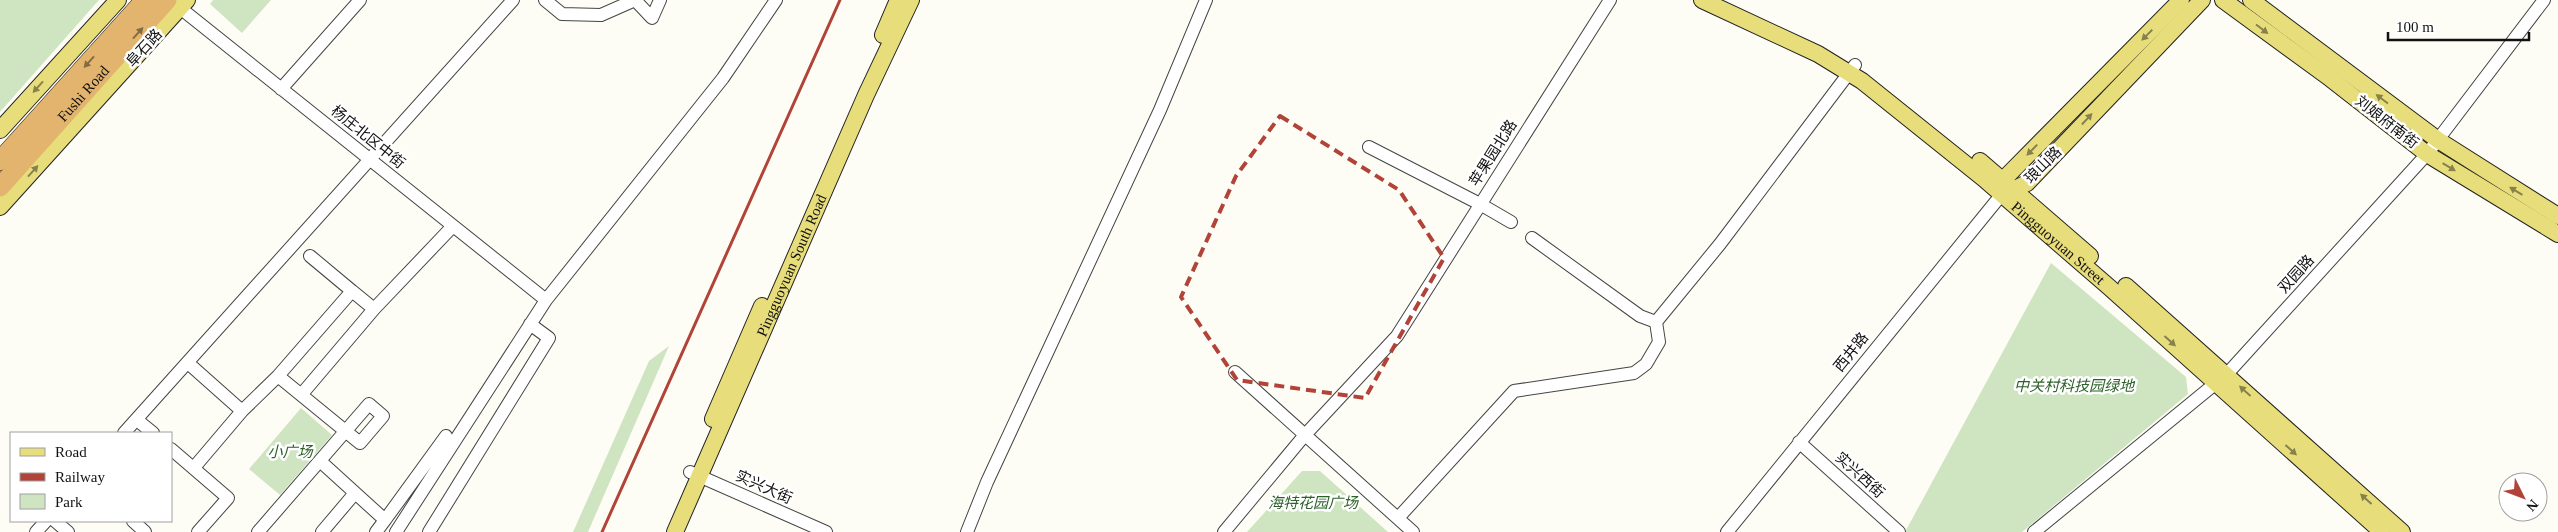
<svg xmlns="http://www.w3.org/2000/svg" width="2558" height="532" viewBox="0 0 2558 532" font-family="'Times New Roman','Noto Sans SC',serif">
<style>
.green{fill:#cfe5c2}
.lines{fill:none;stroke-linecap:round;stroke-linejoin:round}
.minor-casing{stroke:#444;stroke-width:14}
.major-casing{stroke:#222;stroke-width:18}
.highway-casing{stroke:#222;stroke-width:20}
.minor{stroke:#fff;stroke-width:12}
.major{stroke:#e8dd7b;stroke-width:16}
.highway{stroke:#e3b46e;stroke-width:19}
.rail{stroke:#b14338;stroke-width:3}
.oneway{fill:#87814b}
.oneway2{fill:#846b44}
.marked{fill:none;stroke:#b14338;stroke-width:4;stroke-dasharray:10 6;stroke-linejoin:round}
.labels{text-anchor:middle;stroke-width:5;stroke-linejoin:round;paint-order:stroke}
.street-label{font-size:15px;fill:#111;stroke:#fff}
.park-label{font-size:15px;font-style:italic;fill:#2c6128;stroke:#fff}
</style>
<rect width="100%" height="100%" fill="#fefdf5"/>
<path class="green" d="M0 0H99L0 112Z
M213 0H271L242 33 210 4Z
M2051 263 2186 377 2188 394 2022 532H1905Z
M669 346 588 532H573L649 361Z
M301 408 332 435 280 495 249 469Z
M1302 471H1320L1388 532H1247Z"/>
<g class="lines">
<g class="minor-casing">
<path id="minor" d="M545 0 562 14 601 15 635 0 652 18 660 0
M174 3 546 300
M281 89 360 0
M1369 147 1480 204 1511 222
M1532 238 1640 316 1656 322
M352 291 374 309 453 226
M188 363 242 411 278 376 360 443 383 416 369 404 258 532
M1235 372 1413 532
M278 376 352 291 310 256
M301 395 374 309
M137 420 153 433
M124 433 513 0
M1799 442 1899 532
M171 449 228 498 198 532
M320 461 385 520 446 436
M197 464 242 411
M690 472 826 532
M1398 518 1514 391 1634 373 1646 364 1659 342 1656 322 1720 244 1855 65
M55 521 68 532
M133 521 145 532
M36 532 46 521
M322 532 355 493
M376 532 385 520
M396 532 546 300 723 78 776 0
M429 532 549 338 530 324
M967 532 987 482 1160 110 1206 0
M1224 532 1304 436 1397 336 1610 0
M1727 532 2002 194
M2034 532 2227 374 2427 154 2544 0"/>
</g>
<g class="major-casing">
<g id="major">
<path id="s1" d="M1702 0 1818 54 1862 81 1983 178 2109 287 2382 532"/>
<path d="M2223 0 2327 76 2427 154 2558 234"/>
<path d="M2251 0 2438 140 2558 216"/>
<path d="M883 35 898 0"/>
<path d="M0 130 118 0"/>
<path d="M1980 161 2090 256"/>
<path d="M2002 189 2003 180 2181 0"/>
<path d="M2007 193 2027 183 2202 0"/>
<path d="M0 207 187 0"/>
<path d="M2126 286 2402 532"/>
<path d="M713 419 762 306"/>
<path id="s2" d="M675 532 866 95 911 0"/>
</g>
</g>
<g class="highway-casing">
<g id="highway">
<path d="M0 161 145 0"/>
<path id="s3" d="M0 187 167 0"/>
</g>
</g>
<use href="#minor" class="minor"/>
<use href="#major" class="major"/>
<use href="#highway" class="highway"/>
<path class="rail" d="M602 532 840 0"/>
</g>
<defs><path id="oneway-solid" d="M-6-.8H1V-3.2L6.5 0L1 3.2V.8H-6Z" transform="scale(1.25)"/></defs>
<g class="oneway">
<use href="#oneway-solid" transform="translate(2262 29) rotate(37)"/>
<use href="#oneway-solid" transform="translate(2147 35) rotate(135)"/>
<use href="#oneway-solid" transform="translate(38 87) rotate(132)"/>
<use href="#oneway-solid" transform="translate(2382 99) rotate(-143)"/>
<use href="#oneway-solid" transform="translate(2087 119) rotate(-47)"/>
<use href="#oneway-solid" transform="translate(2032 150) rotate(134)"/>
<use href="#oneway-solid" transform="translate(2449 167) rotate(31)"/>
<use href="#oneway-solid" transform="translate(33 171) rotate(-48)"/>
<use href="#oneway-solid" transform="translate(2516 191) rotate(-149)"/>
<use href="#oneway-solid" transform="translate(2170 341) rotate(42)"/>
<use href="#oneway-solid" transform="translate(2245 391) rotate(-138)"/>
<use href="#oneway-solid" transform="translate(2291 450) rotate(42)"/>
<use href="#oneway-solid" transform="translate(2366 499) rotate(-138)"/>
</g>
<g class="oneway2">
<use href="#oneway-solid" transform="translate(138 33) rotate(-48)"/>
<use href="#oneway-solid" transform="translate(89 62) rotate(132)"/>
</g>
<path class="marked" d="M1280 116 1399 190 1444 258 1365 398 1237 380 1181 297 1236 176Z"/>
<g class="labels">
<g class="street-label">
<text transform="translate(144 48) rotate(-48)" y="5">阜石路</text>
<text dy="5" stroke="none"><textPath href="#s3" startOffset="125">Fushi Road</textPath></text>
<text transform="translate(2387 122) rotate(38)" y="5">刘娘府南街</text>
<text transform="translate(368 137) rotate(39)" y="5">杨庄北区中街</text>
<text transform="translate(1493 153) rotate(-58)" y="5">苹果园北路</text>
<text transform="translate(2043 165) rotate(-45)" y="5">琅山路</text>
<text dy="5" stroke="none"><textPath href="#s1" startOffset="434">Pingguoyuan Street</textPath></text>
<text dy="5" stroke="none"><textPath href="#s2" startOffset="291">Pingguoyuan South Road</textPath></text>
<text transform="translate(2296 274) rotate(-48)" y="5">双园路</text>
<text transform="translate(1851 352) rotate(-51)" y="5">西井路</text>
<text transform="translate(1860 475) rotate(42)" y="5">实兴西街</text>
<text transform="translate(764 487) rotate(24)" y="5">实兴大街</text>
</g>
<g class="park-label">
<text x="2074" y="391">中关村科技园绿地</text>
<text x="290" y="457">小广场</text>
<text x="1313" y="508">海特花园广场</text>
</g>
</g>
<rect x="10" y="432" width="162" height="90" fill="#ffffff" stroke="#a0a0a0"/>
<rect x="20" y="448" width="25" height="8" fill="#e8dd7b" stroke="#a0a0a0"/>
<text x="55" y="457" font-size="15" fill="#111111">Road</text>
<rect x="20" y="473" width="25" height="8" fill="#b14338" stroke="#a0a0a0"/>
<text x="55" y="482" font-size="15" fill="#111111">Railway</text>
<rect x="20" y="494" width="25" height="15" fill="#cfe5c2" stroke="#a0a0a0"/>
<text x="55" y="507" font-size="15" fill="#111111">Park</text>
<g transform="translate(2523 497) rotate(132)"><circle r="24" fill="#ffffff" stroke="#a0a0a0"/>
<path d="M0-4L9 19L0 12L-9 19Z" fill="#b14338"/>
<text y="-8" font-size="14" font-weight="bold" text-anchor="middle" fill="#111111">N</text>
</g>
<path d="M2388 32v8h141v-8" fill="none" stroke="#111111" stroke-width="2.5"/>
<text x="2396" y="32" font-size="15" fill="#111111" stroke="#ffffff" stroke-width="4" paint-order="stroke">100 m</text>
</svg>
